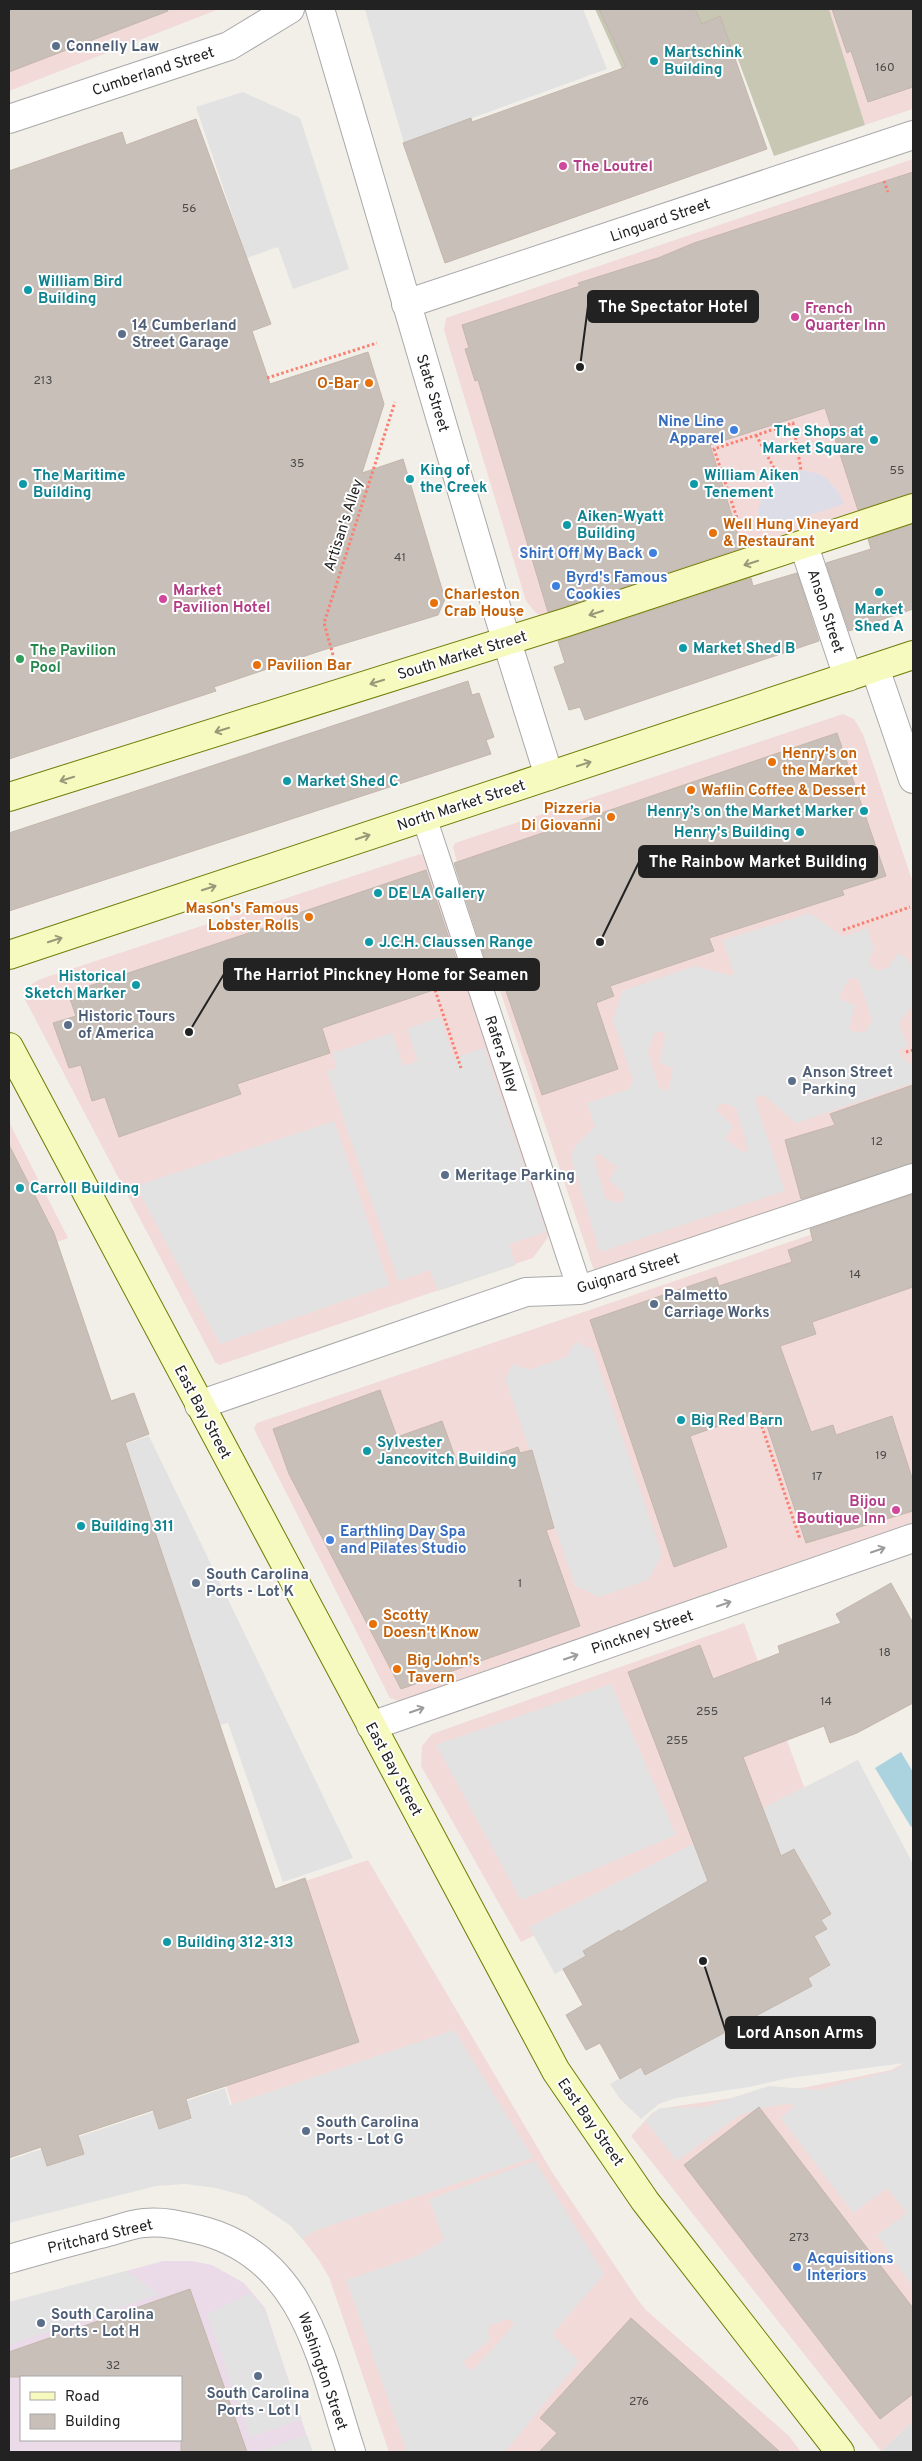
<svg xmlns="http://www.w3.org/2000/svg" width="922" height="2461" viewBox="0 0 922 2461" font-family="Overpass,sans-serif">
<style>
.residential{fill:#e0dfdf}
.commercial{fill:#f2dad9}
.industrial{fill:#ebdbe8;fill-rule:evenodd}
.construction{fill:#c7c7b4}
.parking{fill:#e2e2e2;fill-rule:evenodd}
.plaza{fill:#dddde8}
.water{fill:#aad3df}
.building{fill:#c7bfb8;stroke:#c4b6ab}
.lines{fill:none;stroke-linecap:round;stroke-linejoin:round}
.lane-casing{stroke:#a9a9a9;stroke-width:26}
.street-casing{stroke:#a9a9a9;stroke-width:30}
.secondary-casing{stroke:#707d05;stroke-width:30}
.path{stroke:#fa8072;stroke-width:3;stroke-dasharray:2.5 2.5;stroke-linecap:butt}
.lane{stroke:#fff;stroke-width:24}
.street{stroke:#fff;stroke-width:28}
.secondary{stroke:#f7fabf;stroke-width:28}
.oneway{stroke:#979978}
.oneway2{stroke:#9c9c9c}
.service-dot{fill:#5c6f8a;stroke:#fff;stroke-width:2}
.culture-dot{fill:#0f9aa8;stroke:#fff;stroke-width:2}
.hotel-dot{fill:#d1479c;stroke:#fff;stroke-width:2}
.food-dot{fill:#e8710a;stroke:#fff;stroke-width:2}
.shop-dot{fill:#3f7fe0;stroke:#fff;stroke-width:2}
.leisure-dot{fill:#2e9e5b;stroke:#fff;stroke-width:2}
.labels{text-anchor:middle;stroke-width:4;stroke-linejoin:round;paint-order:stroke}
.number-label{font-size:12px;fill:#4b4948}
.service-label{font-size:15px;font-weight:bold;fill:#4e5e75;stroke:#fff;text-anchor:start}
.culture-label{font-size:15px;font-weight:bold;fill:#0d838f;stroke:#fff;text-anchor:start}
.street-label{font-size:15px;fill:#222;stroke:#fff}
.hotel-label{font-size:15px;font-weight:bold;fill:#b23c85;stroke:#fff;text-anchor:start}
.food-label{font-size:15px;font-weight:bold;fill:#c56008;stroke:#fff;text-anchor:start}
.shop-label{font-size:15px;font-weight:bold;fill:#366cbe;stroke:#fff;text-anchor:start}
.leisure-label{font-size:15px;font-weight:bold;fill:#27864d;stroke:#fff;text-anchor:start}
.leader{fill:none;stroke:#222;stroke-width:2}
.callout-dot{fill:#222;stroke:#fff;stroke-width:2}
.callout{fill:#222;stroke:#222;stroke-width:2}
.callout-label{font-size:16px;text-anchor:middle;font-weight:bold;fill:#fff}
</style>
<rect width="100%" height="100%" fill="#f2efe9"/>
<path class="residential" d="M913 2421V2452H882L881 2451Z"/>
<path class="commercial" d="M9 9H219L9 91Z
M829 9H913V109L865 125Z
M913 159V494L552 617H544L536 613 526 601 444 330 446 318Z
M843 714 854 719 863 734 913 883V1167L598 1272 593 1268 457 862 453 847 455 843Z
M420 854 425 856 549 1230 547 1239 533 1258 219 1365 215 1362 29 1007 25 1000 27 988 38 980Z
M9 1122 68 1238 9 1259Z
M913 1200V1522L404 1700 399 1701 390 1698 257 1435 254 1428 257 1423Z
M744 1623 807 1795 521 1942 421 1766 422 1746 432 1734Z
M368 1860 552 2172 638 2300 646 2310 789 2436 801 2452H389L329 2277 318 2259 293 2227 262 2204 177 1924Z
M913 2058V2421L881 2451 631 2136 653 2112 671 2107 807 2087 891 2070Z"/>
<path class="industrial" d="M163 2261H192L212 2265 244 2283 265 2308 312 2452H9V2303ZM21 2377H181V2440H21Z"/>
<path class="construction" d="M595 9H829L865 125 774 156 733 46 628 82Z"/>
<path class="parking" d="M368 9H583L607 69 404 143 365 10Z
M243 92 300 118 349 269 293 289 278 247 247 258 196 107Z
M810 913 843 937 867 928 874 950 869 959 870 965 878 971 889 967 898 953 909 960 913 973V1005L900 1021 899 1026 908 1045 899 1051 901 1057 913 1066V1083L796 1123 765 1096 759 1095 755 1100 785 1191 600 1252 571 1158 575 1146 595 1127 587 1103 629 1089 632 1084 633 1079 613 1021 622 991 694 966 732 976 734 973 723 940ZM852 977 859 981 872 1019 867 1030 860 1033 849 1030 855 1005 841 1000 840 996 848 980ZM657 1032H663L665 1035 660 1063 673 1068 669 1088 666 1091 659 1088 648 1053 654 1034ZM726 1103 736 1108 748 1148 744 1153 725 1139 733 1126 716 1110 719 1105ZM598 1153 617 1167 609 1180 624 1193 623 1201 615 1203 605 1198 594 1158Z
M440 1017 454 1058 484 1048 546 1232 509 1244 516 1265 438 1291 430 1270 399 1281 327 1071 337 1068 332 1053 392 1033 403 1066 418 1061 407 1029Z
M334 1121 389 1285 220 1344 136 1186Z
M576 1342 593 1350 662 1555 648 1580 599 1597 575 1586 505 1378 513 1364 529 1370 566 1357Z
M149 1436 353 1858 283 1882 228 1723 220 1725 125 1444Z
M611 1684 676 1835 521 1900 436 1745Z
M858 1760 913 1864V2287L877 2235 907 2213 887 2188 853 2213 781 2118 793 2107 792 2103 761 2108 738 2116 677 2161 645 2120 660 2108 704 2107 769 2086 817 2090 895 2070 905 2063 789 2078 749 2087 676 2098 659 2104 641 2119 620 2099 610 2084 641 2067 645 2075 765 2000 770 2009 811 1986 808 1978 830 1966 814 1936 827 1929 821 1920 831 1914 795 1849 624 1938 619 1931 583 1951 586 1956 555 1974 529 1927Z
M454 2030 533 2158 317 2230 302 2239 291 2226 246 2196 216 2188 185 2184 156 2186 9 2223V2160L225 2088 230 2105Z
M535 2161 604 2274 554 2332V2336L579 2361 505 2452H407L346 2280 419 2255 444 2240 429 2199ZM507 2319 511 2320 514 2325 474 2369H467L464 2361 490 2340 488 2331 489 2326Z
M126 2271 159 2294 9 2345V2302Z
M250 2293 264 2310 302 2419 250 2437 207 2314Z
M307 2435 313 2452H256Z"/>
<path class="plaza" d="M801 470 819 474 827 479 838 492 844 504 760 531 758 510 766 489 779 477Z"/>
<path class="water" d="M901 1752 913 1772V1826L911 1827 875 1768Z"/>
<path class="building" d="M9 9H167L168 11 9 72Z
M599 9H695L702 24 720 16 767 149 445 263 403 143 471 118 472 122 626 67Z
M832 9H913V87L868 102 851 51 847 53Z
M196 119 271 324 252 331 270 384 368 352 384 404 362 473 403 459 445 599 438 615 320 651 214 687 216 691 9 759V171L122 132 126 145Z
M913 172V493L858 510 825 408 710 445 742 548 548 612 478 380 475 381 465 349 469 348 462 325 580 286 578 283 658 258 694 243Z
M913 524V609L849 631 826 563 871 549 868 539Z
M797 573 819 641 585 720 580 707 569 710 554 667 565 663 558 641 751 578 753 586Z
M468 681 472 695 479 693 494 737 486 740 491 754 9 911V833Z
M837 733 886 876 842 890 844 895 709 938 714 951 610 986 614 996 596 1003 618 1069 542 1095 498 968 489 971 454 863Z
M426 870 463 980 322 1028 330 1053 237 1084 241 1094 119 1137 105 1097 92 1101 81 1065 69 1068 53 1023 76 1016 68 993 282 922 281 919Z
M913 1085V1163L801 1199 785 1140 835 1125 830 1114Z
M9 1145 54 1233 111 1401 134 1393 149 1434 125 1443 275 1889 305 1878 359 2042 186 2099 191 2118 159 2129 153 2110 78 2135 84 2154 47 2166 41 2147 9 2158Z
M913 1194V1287L812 1322 816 1334 780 1346 811 1432 833 1425 836 1435 892 1416 913 1481V1511L806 1543 762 1411 690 1436 727 1547 674 1567 590 1320 716 1277 719 1286 792 1262 788 1250 813 1241 810 1229Z
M380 1390 397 1437 442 1421 459 1468 518 1447 520 1453 532 1450 554 1528 546 1530 580 1626 401 1689 289 1474 273 1429Z
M891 1583 913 1623V1703L857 1733 830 1743 824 1726 743 1757 781 1856 794 1849 831 1914 821 1920 827 1929 814 1936 830 1965 808 1978 812 1986 769 2009 645 2075 641 2067 620 2079 600 2043 586 2050 566 2015 583 2005 563 1969 586 1956 583 1951 619 1930 620 1932 708 1881 628 1672 700 1645 713 1679 780 1653 778 1646 841 1623 836 1614Z
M759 2107 913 2308V2394L880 2419 684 2165Z
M190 2289 247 2452H181V2377H9V2352Z
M631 2318 705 2384 780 2452H539L557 2433 540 2418Z"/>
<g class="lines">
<g class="lane-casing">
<path id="lane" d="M424 817 580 1290"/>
</g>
<g class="street-casing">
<path id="street" d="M320 9 497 610 549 776
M9 119 229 46 290 9
M406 304 913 135
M804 546 848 677
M875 668 913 779
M199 1405 526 1292 580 1290 913 1178
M371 1726 913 1538
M9 2259C39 2250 70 2242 100 2234 114 2231 130 2224 144 2223 166 2221 183 2226 204 2231 307 2260 322 2364 351 2452"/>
</g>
<g class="secondary-casing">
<path id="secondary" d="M9 797 567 622 913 508
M9 955 913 655
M9 1047 556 2071 645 2201 840 2452"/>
</g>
<path class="path" d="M884 181 888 192
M267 378 377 343
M756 435 779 477
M740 527 714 449 793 423 801 470
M333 655 324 623 395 402
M843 930 910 907
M435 990 461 1068
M906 1052 913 1050
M757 1412 800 1539"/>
<use href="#lane" class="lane"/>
<use href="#street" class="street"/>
<use href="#secondary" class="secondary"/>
</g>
<defs><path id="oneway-shaft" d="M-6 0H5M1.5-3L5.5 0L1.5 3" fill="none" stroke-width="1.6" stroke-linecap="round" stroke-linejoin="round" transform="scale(1.25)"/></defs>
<g class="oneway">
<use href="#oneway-shaft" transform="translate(751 563) rotate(162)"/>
<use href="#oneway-shaft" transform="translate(596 613) rotate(162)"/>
<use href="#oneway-shaft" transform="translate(377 682) rotate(163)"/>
<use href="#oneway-shaft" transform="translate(222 730) rotate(163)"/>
<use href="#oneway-shaft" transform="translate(584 764) rotate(-18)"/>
<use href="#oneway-shaft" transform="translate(67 779) rotate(163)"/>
<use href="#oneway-shaft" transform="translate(363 837) rotate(-18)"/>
<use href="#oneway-shaft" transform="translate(209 888) rotate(-18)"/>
<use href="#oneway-shaft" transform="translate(55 940) rotate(-18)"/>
</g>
<g class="oneway2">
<use href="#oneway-shaft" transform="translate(878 1550) rotate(-19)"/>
<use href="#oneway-shaft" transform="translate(724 1604) rotate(-19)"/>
<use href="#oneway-shaft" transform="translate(571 1657) rotate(-19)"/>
<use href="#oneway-shaft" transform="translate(417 1710) rotate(-19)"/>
</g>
<g class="service-dot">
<circle cx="56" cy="46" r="5"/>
<circle cx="122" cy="334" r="5"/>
<circle cx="68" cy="1025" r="5"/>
<circle cx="792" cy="1081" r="5"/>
<circle cx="445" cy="1175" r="5"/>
<circle cx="654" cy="1304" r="5"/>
<circle cx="196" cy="1583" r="5"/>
<circle cx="306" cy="2131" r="5"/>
<circle cx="41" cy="2323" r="5"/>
<circle cx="258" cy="2376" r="5"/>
</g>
<g class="culture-dot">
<circle cx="654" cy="61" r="5"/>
<circle cx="28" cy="290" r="5"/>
<circle cx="874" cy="440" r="5"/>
<circle cx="410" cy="479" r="5"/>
<circle cx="23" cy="484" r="5"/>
<circle cx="694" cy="484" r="5"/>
<circle cx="567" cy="525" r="5"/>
<circle cx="879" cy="592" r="5"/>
<circle cx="683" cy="648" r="5"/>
<circle cx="287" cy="781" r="5"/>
<circle cx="864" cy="811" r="5"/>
<circle cx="800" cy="832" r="5"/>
<circle cx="378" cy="893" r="5"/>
<circle cx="369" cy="942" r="5"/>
<circle cx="136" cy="985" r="5"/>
<circle cx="20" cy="1188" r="5"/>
<circle cx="681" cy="1420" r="5"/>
<circle cx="367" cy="1451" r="5"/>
<circle cx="81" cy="1526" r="5"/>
<circle cx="167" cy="1942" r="5"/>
</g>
<g class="hotel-dot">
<circle cx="563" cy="166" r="5"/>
<circle cx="795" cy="317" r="5"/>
<circle cx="163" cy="599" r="5"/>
<circle cx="896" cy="1510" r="5"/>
</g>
<g class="food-dot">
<circle cx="369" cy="383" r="5"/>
<circle cx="713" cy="533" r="5"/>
<circle cx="434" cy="603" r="5"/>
<circle cx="257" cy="665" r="5"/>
<circle cx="772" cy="762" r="5"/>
<circle cx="691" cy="790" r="5"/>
<circle cx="611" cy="817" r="5"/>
<circle cx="309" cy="917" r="5"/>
<circle cx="373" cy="1624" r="5"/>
<circle cx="397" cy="1669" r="5"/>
</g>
<g class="shop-dot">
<circle cx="734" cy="430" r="5"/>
<circle cx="653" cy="553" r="5"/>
<circle cx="556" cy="586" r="5"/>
<circle cx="330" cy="1540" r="5"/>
<circle cx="797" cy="2267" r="5"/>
</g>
<circle class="leisure-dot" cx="20" cy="659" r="5"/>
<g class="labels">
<g class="number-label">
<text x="885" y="71">160</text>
<text x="189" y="212">56</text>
<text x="43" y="384">213</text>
<text x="297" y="467">35</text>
<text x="897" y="474">55</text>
<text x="400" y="561">41</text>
<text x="877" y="1145">12</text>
<text x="855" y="1278">14</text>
<text x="881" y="1459">19</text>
<text x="817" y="1480">17</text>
<text x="520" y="1587">1</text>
<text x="885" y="1656">18</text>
<text x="826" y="1705">14</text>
<text x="707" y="1715">255</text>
<text x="677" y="1744">255</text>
<text x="799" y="2241">273</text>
<text x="113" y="2369">32</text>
<text x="639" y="2405">276</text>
</g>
<g class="service-label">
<text x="66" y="51">Connelly Law</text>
<text x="132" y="330">14 Cumberland<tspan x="132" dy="17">Street Garage</tspan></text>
<text x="78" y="1021">Historic Tours<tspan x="78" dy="17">of America</tspan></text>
<text x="802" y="1077">Anson Street<tspan x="802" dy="17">Parking</tspan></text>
<text x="455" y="1180">Meritage Parking</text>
<text x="664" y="1300">Palmetto<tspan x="664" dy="17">Carriage Works</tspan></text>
<text x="206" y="1579">South Carolina<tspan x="206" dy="17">Ports - Lot K</tspan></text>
<text x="316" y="2127">South Carolina<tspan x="316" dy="17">Ports - Lot G</tspan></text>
<text x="51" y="2319">South Carolina<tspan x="51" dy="17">Ports - Lot H</tspan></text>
<text x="258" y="2398" text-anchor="middle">South Carolina<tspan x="258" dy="17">Ports - Lot I</tspan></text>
</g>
<g class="culture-label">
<text x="664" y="57">Martschink<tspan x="664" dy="17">Building</tspan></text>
<text x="38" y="286">William Bird<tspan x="38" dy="17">Building</tspan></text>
<text x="864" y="436" text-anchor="end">The Shops at<tspan x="864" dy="17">Market Square</tspan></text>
<text x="420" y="475">King of<tspan x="420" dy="17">the Creek</tspan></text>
<text x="33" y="480">The Maritime<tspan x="33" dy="17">Building</tspan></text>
<text x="704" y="480">William Aiken<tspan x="704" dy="17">Tenement</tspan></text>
<text x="577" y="521">Aiken-Wyatt<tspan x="577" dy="17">Building</tspan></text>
<text x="879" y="614" text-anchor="middle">Market<tspan x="879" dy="17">Shed A</tspan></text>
<text x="693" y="653">Market Shed B</text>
<text x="297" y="786">Market Shed C</text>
<text x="854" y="816" text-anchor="end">Henry’s on the Market Marker</text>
<text x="790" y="837" text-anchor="end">Henry's Building</text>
<text x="388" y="898">DE LA Gallery</text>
<text x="379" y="947">J.C.H. Claussen Range</text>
<text x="126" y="981" text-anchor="end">Historical<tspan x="126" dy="17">Sketch Marker</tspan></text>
<text x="30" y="1193">Carroll Building</text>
<text x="691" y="1425">Big Red Barn</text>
<text x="377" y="1447">Sylvester<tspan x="377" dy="17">Jancovitch Building</tspan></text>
<text x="91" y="1531">Building 311</text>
<text x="177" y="1947">Building 312-313</text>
</g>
<g class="street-label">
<text transform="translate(153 71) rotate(-18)" y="5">Cumberland Street</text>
<text transform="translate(660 220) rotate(-19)" y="5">Linguard Street</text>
<text transform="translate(433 393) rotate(73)" y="5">State Street</text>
<text transform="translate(343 525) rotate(-72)" y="5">Artisan's Alley</text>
<text transform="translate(826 611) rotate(72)" y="5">Anson Street</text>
<text transform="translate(462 655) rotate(-17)" y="5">South Market Street</text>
<text transform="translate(461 805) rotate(-18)" y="5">North Market Street</text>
<text transform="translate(502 1054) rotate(72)" y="5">Rafers Alley</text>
<text transform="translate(628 1273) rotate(-17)" y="5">Guignard Street</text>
<text transform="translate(203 1412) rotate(62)" y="5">East Bay Street</text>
<text transform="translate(642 1632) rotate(-19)" y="5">Pinckney Street</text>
<text transform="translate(394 1769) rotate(62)" y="5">East Bay Street</text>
<text transform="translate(591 2122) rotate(55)" y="5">East Bay Street</text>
<text transform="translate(100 2236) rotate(-13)" y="5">Pritchard Street</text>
<text transform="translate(323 2371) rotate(71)" y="5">Washington Street</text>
</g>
<g class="hotel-label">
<text x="573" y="171">The Loutrel</text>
<text x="805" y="313">French<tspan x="805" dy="17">Quarter Inn</tspan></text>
<text x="173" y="595">Market<tspan x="173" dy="17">Pavilion Hotel</tspan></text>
<text x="886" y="1506" text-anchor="end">Bijou<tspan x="886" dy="17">Boutique Inn</tspan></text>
</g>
<g class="food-label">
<text x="359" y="388" text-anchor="end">O-Bar</text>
<text x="723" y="529">Well Hung Vineyard<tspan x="723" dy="17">&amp; Restaurant</tspan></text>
<text x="444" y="599">Charleston<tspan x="444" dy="17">Crab House</tspan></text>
<text x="267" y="670">Pavilion Bar</text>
<text x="782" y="758">Henry's on<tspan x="782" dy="17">the Market</tspan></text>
<text x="701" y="795">Waflin Coffee &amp; Dessert</text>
<text x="601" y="813" text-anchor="end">Pizzeria<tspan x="601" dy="17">Di Giovanni</tspan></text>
<text x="299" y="913" text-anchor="end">Mason's Famous<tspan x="299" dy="17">Lobster Rolls</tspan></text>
<text x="383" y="1620">Scotty<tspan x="383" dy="17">Doesn't Know</tspan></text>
<text x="407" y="1665">Big John's<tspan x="407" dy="17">Tavern</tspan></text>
</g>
<g class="shop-label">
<text x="724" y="426" text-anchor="end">Nine Line<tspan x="724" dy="17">Apparel</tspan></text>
<text x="643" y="558" text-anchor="end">Shirt Off My Back</text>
<text x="566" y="582">Byrd's Famous<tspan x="566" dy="17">Cookies</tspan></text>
<text x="340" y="1536">Earthling Day Spa<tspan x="340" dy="17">and Pilates Studio</tspan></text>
<text x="807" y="2263">Acquisitions<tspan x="807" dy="17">Interiors</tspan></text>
</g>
<g class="leisure-label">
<text x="30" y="655">The Pavilion<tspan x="30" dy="17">Pool</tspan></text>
</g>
</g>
<path class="leader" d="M580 367L588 306M600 942L639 862M189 1032L224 974M703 1961L726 2032"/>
<g class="callout-dot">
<circle cx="580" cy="367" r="5"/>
<circle cx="600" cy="942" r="5"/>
<circle cx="189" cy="1032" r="5"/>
<circle cx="703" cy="1961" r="5"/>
</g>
<g class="callout">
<rect x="588" y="291" width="170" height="31" rx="5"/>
<rect x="639" y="846" width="238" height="31" rx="5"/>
<rect x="224" y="959" width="315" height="31" rx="5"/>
<rect x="726" y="2017" width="149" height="31" rx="5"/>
</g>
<g class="callout-label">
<text x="673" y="312">The Spectator Hotel</text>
<text x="758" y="867">The Rainbow Market Building</text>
<text x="381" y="980">The Harriot Pinckney Home for Seamen</text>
<text x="800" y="2038">Lord Anson Arms</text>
</g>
<rect width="922" height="2461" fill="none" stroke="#222222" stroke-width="20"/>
<rect x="20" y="2376" width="162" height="65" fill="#ffffff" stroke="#a7a7a7"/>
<rect x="30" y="2392" width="25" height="8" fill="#f7fabf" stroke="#a7a7a7"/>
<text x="65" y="2401" font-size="15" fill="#222222">Road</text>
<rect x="30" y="2414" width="25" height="15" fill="#c7bfb8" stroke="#a7a7a7"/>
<text x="65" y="2426" font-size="15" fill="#222222">Building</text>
</svg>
